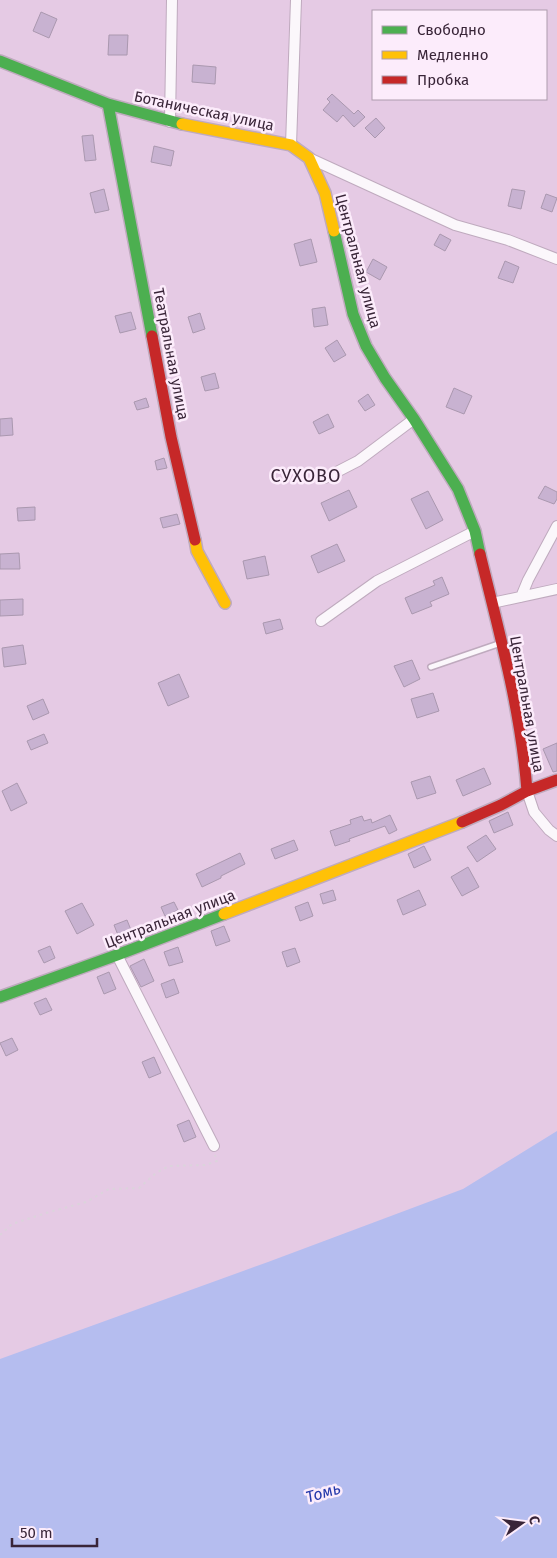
<svg xmlns="http://www.w3.org/2000/svg" width="557" height="1558" viewBox="0 0 557 1558" font-family="'Fira Sans',sans-serif">
<style>
.water{fill:#b5bdef}
.building{fill:#c8b2d1;stroke:#aa98af}
.lines{fill:none;stroke-linecap:round;stroke-linejoin:round}
.lane-casing{stroke:#bfaabe;stroke-width:8}
.street-casing{stroke:#bfaabe;stroke-width:12}
.fast-casing{stroke:#bfaabe;stroke-width:14}
.slow-casing{stroke:#bfaabe;stroke-width:14}
.jam-casing{stroke:#bfaabe;stroke-width:14}
.path{stroke:#dcd3dc;stroke-width:2;stroke-dasharray:2.5 4;stroke-linecap:butt}
.lane{stroke:#fbf7fb;stroke-width:5}
.street{stroke:#fbf7fb;stroke-width:10}
.fast{stroke:#4caf50;stroke-width:11}
.slow{stroke:#ffc107;stroke-width:11}
.jam{stroke:#c62828;stroke-width:11}
.labels{text-anchor:middle;stroke-width:5;stroke-linejoin:round;paint-order:stroke}
.street-label{font-size:15px;fill:#392538;stroke:#fcecfb}
.water-label{font-size:16px;font-style:italic;fill:#2539ab;stroke:#fcecfb}
.quarter-label{font-size:18px;letter-spacing:1px;fill:#392538;stroke:#fcecfb}
</style>
<rect width="100%" height="100%" fill="#e5cae4"/>
<path class="water" d="M557 1131V1558H0V1359L268 1262 463 1189Z"/>
<path class="building" d="M41 12 57 19 49 38 33 31Z
M109 35H128L127 55H108Z
M193 65 216 67 215 84 192 82Z
M332 94 354 114 358 110 365 117 354 127 343 115 337 122 323 110 330 102 327 99Z
M376 118 385 128 375 138 365 128Z
M93 135 96 160 85 161 82 136Z
M154 146 174 151 171 166 151 162Z
M104 189 109 210 95 213 90 193Z
M512 189 525 191 521 209 508 206Z
M546 194 557 198 552 212 541 208Z
M440 234 451 240 445 251 434 245Z
M311 239 317 262 300 266 294 244Z
M373 259 387 267 380 280 366 272Z
M505 261 519 267 513 283 498 278Z
M325 307 328 325 314 327 312 309Z
M131 312 136 329 120 333 115 316Z
M200 313 205 329 193 333 188 317Z
M337 340 346 355 334 362 325 348Z
M215 373 219 388 205 391 201 377Z
M454 388 472 396 464 414 446 407Z
M368 394 375 405 365 411 358 401Z
M146 398 149 407 137 410 134 402Z
M328 414 334 427 319 434 313 422Z
M12 418 13 435 0 436V419Z
M164 458 167 468 157 470 155 461Z
M545 486 557 492V499L554 504 538 498Z
M349 490 357 507 329 521 321 503Z
M428 491 443 520 426 529 411 499Z
M35 507V520L18 521 17 508Z
M177 514 180 524 163 528 160 518Z
M337 544 345 561 318 573 311 556Z
M19 553 20 569H0V554Z
M265 556 269 575 247 579 243 561Z
M442 577 449 594 430 602 432 606 412 614 405 598 435 585 433 581Z
M23 599V615L0 616V600Z
M280 619 283 629 266 634 263 623Z
M23 645 26 664 4 667 2 648Z
M412 660 420 679 404 687 394 666Z
M179 674 189 697 168 706 158 683Z
M433 693 439 711 417 718 411 699Z
M43 699 49 713 33 720 27 706Z
M44 734 48 743 31 750 27 741Z
M557 743V771L553 772 543 749Z
M484 768 491 784 463 796 456 780Z
M430 776 436 793 417 799 411 782Z
M17 783 27 803 11 811 2 791Z
M508 812 513 825 494 833 489 821Z
M390 815 397 830 389 834 385 826 349 839 350 841 335 846 330 831 351 824 350 820 362 816 364 821 371 819 372 823Z
M486 835 496 849 477 862 467 847Z
M294 840 298 850 275 859 271 849Z
M424 846 431 860 414 868 408 854Z
M240 853 245 864 221 876V878L202 887 196 874Z
M468 867 479 887 462 896 451 877Z
M333 890 336 900 323 904 320 894Z
M419 890 426 905 403 915 397 900Z
M174 902 178 910 165 916 161 907Z
M308 902 313 916 300 921 295 907Z
M82 903 94 925 77 934 65 911Z
M127 920 131 930 118 935 114 925Z
M224 926 230 941 216 946 211 931Z
M50 946 55 958 44 963 38 951Z
M178 947 183 962 169 966 164 952Z
M295 948 300 962 287 967 282 952Z
M144 959 154 981 141 987 130 966Z
M109 972 116 989 104 994 97 977Z
M174 979 179 993 166 998 161 984Z
M46 998 52 1010 40 1015 34 1003Z
M12 1038 18 1050 6 1056 0 1043Z
M154 1057 161 1073 149 1078 142 1062Z
M189 1120 196 1137 184 1142 177 1125Z"/>
<g class="lines">
<g class="lane-casing">
<path id="lane" d="M431 667 501 643"/>
</g>
<g class="street-casing">
<path id="street" d="M170 122 172 0
M291 145 296 0
M309 158 455 225 508 240 557 259
M325 478 358 461 414 419
M521 597 528 580 557 526
M492 603 557 589
M321 621 377 581 475 531
M527 791 534 812 549 830 557 836
M117 955 214 1146"/>
</g>
<g class="fast-casing">
<path id="fast" d="M0 61 108 104 182 124
M108 104 152 336
M334 231 353 314 366 346 385 378 414 419 458 489 475 531 480 554
M0 997 117 955 224 914"/>
</g>
<g class="slow-casing">
<path id="slow" d="M182 124 291 145 309 158 325 193 334 231
M195 540 197 551 225 603
M224 914 462 822"/>
</g>
<g class="jam-casing">
<path id="jam" d="M152 336 171 437 195 540
M480 554C499 632 521 710 527 791
M462 822 501 805 527 791 557 780"/>
</g>
<path class="path" d="M0 1235 12 1224 46 1213 86 1202 109 1189 139 1188 156 1173 169 1166 205 1165 217 1161 215 1155"/>
<use href="#lane" class="lane"/>
<use href="#street" class="street"/>
<use href="#fast" class="fast"/>
<use href="#slow" class="slow"/>
<use href="#jam" class="jam"/>
</g>
<g class="labels">
<g class="street-label">
<text transform="translate(204 111) rotate(12)" y="5">Ботаническая улица</text>
<text transform="translate(358 261) rotate(75)" y="5">Центральная улица</text>
<text transform="translate(171 354) rotate(79)" y="5">Театральная улица</text>
<text transform="translate(527 704) rotate(80)" y="5">Центральная улица</text>
<text transform="translate(170 919) rotate(-21)" y="5">Центральная улица</text>
</g>
<g class="water-label">
<text transform="translate(323 1492) rotate(-16)" y="6">Томь</text>
</g>
<g class="quarter-label">
<text x="306" y="482">СУХОВО</text>
</g>
</g>
<rect x="372" y="10" width="175" height="90" fill="#fcecfb" stroke="#ae9cad"/>
<rect x="382" y="26" width="25" height="8" fill="#4caf50" stroke="#ae9cad"/>
<text x="417" y="35" font-size="15" fill="#392538">Свободно</text>
<rect x="382" y="51" width="25" height="8" fill="#ffc107" stroke="#ae9cad"/>
<text x="417" y="60" font-size="15" fill="#392538">Медленно</text>
<rect x="382" y="76" width="25" height="8" fill="#c62828" stroke="#ae9cad"/>
<text x="417" y="85" font-size="15" fill="#392538">Пробка</text>
<g transform="translate(522 1523) rotate(76)" stroke="#fcecfb" stroke-width="4" paint-order="stroke">
<path d="M0-4L9 19L0 12L-9 19Z" fill="#392538"/>
<text y="-8" font-size="14" font-weight="bold" text-anchor="middle" fill="#392538">С</text>
</g>
<path d="M12 1538v8h85v-8" fill="none" stroke="#392538" stroke-width="2.5"/>
<text x="20" y="1538" font-size="15" fill="#392538" stroke="#fcecfb" stroke-width="4" paint-order="stroke">50 m</text>
</svg>
